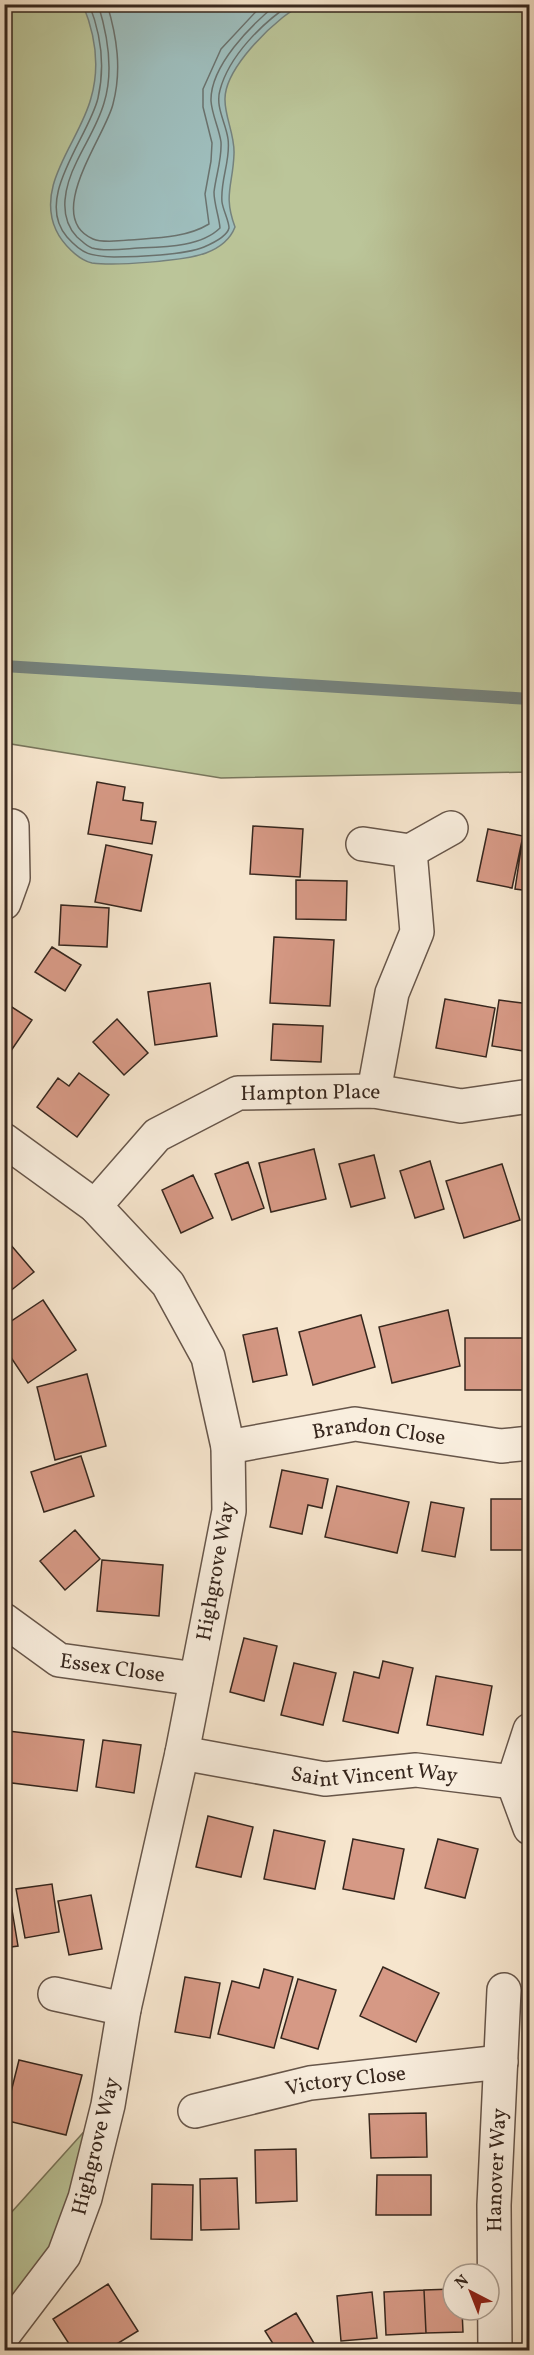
<svg xmlns="http://www.w3.org/2000/svg" width="534" height="2355" viewBox="0 0 534 2355" font-family="Vollkorn,serif">
<style>
.green{fill:#bbc599;stroke:#79765c;stroke-width:1.5}
.water{fill:#9ebebd;stroke:#75827d;stroke-width:1.5}
.lines{fill:none;stroke-linecap:round;stroke-linejoin:round}
.shore{stroke:#6a726e;stroke-width:1.5}
.stream{stroke:#75827d;stroke-width:12}
.building{fill:#d69985;stroke:#37271e;stroke-width:1.5}
.street-casing{stroke:#67564a;stroke-width:36}
.street{stroke:#f9eede;stroke-width:33}
.labels{text-anchor:middle;stroke-width:4.5;stroke-linejoin:round;paint-order:stroke}
.street-label{font-size:21px;fill:#37271e;stroke:#f9eede}
</style>
<rect width="100%" height="100%" fill="#f6e5cd"/>
<filter id="stains"><feTurbulence type="fractalNoise" baseFrequency=".00333" numOctaves="4"/><feColorMatrix values="0 0 0 0 .2 0 0 0 0 .09 0 0 0 0 .02 0 0 0 .5 -.17"/></filter>
<radialGradient id="worn" r=".72"><stop offset=".6" stop-color="#630" stop-opacity="0"/><stop offset="1" stop-color="#630" stop-opacity=".3"/></radialGradient>
<path class="green" d="M4 5H529V772L221 778 5 743Z
M108 2105 85 2198 5 2334V2213L9 2215Z"/>
<path class="water" d="M83 5H301C295 9 288 13 282 18 262 34 224 72 225 100 225 118 235 135 234 154 233 185 223 195 235 227 230 240 219 248 206 253 184 261 116 266 92 263 78 260 62 243 56 230 35 184 80 141 91 98 100 67 95 34 83 5Z"/>
<g class="lines">
<path class="shore" d="M89 4C101 34 105 67 98 98 89 137 33 198 67 237 83 255 91 256 114 257 136 257 185 255 204 247 211 244 227 237 229 228 229 221 223 210 222 202 220 180 231 160 228 139 226 123 215 107 220 90 229 56 262 23 291 4
M98 4C108 36 114 71 104 103 98 124 86 142 77 161 65 185 57 216 77 237 82 241 86 246 92 248 105 252 124 249 138 248 163 247 201 247 220 228 219 216 214 204 214 192 216 175 222 159 221 142 219 128 212 115 211 101 210 66 251 25 277 4
M107 4C117 37 122 70 113 104 106 135 42 217 93 239 102 243 120 241 130 240 156 238 186 238 209 224L205 194 211 161 212 143 203 107V89L221 49 263 4"/>
<path class="stream" d="M4 666 530 699"/>
</g>
<path class="building" d="M97 782 125 787 123 800 143 803 141 820 156 822 152 844 88 834Z
M253 826 303 829 300 877 250 874Z
M488 829 523 836 512 888 477 881Z
M523 836 530 837V891L515 889Z
M106 845 152 855 141 911 95 902Z
M296 880 347 881 346 920 296 919Z
M61 905 109 908 107 947 59 945Z
M274 937 334 940 330 1006 270 1003Z
M52 947 81 965 65 991 35 972Z
M210 983 217 1036 155 1045 148 992Z
M445 999 495 1008 486 1057 436 1048Z
M499 1000 530 1004V1052L492 1046Z
M4 1002 32 1020 4 1061Z
M117 1019 148 1053 124 1075 93 1042Z
M273 1024 323 1026 321 1062 271 1060Z
M79 1073 109 1095 77 1137 37 1107 58 1078 69 1086Z
M314 1149 326 1199 271 1212 259 1163Z
M374 1155 385 1198 351 1207 339 1164Z
M430 1161 444 1209 415 1218 400 1171Z
M248 1162 264 1208 232 1220 215 1174Z
M502 1164 520 1220 464 1238 446 1181Z
M193 1175 213 1218 181 1233 162 1190Z
M4 1237 34 1272 4 1296Z
M43 1300 76 1350 28 1383 4 1347V1326Z
M448 1310 460 1366 392 1383 379 1327Z
M361 1315 375 1367 313 1385 299 1332Z
M277 1328 287 1375 253 1382 243 1335Z
M465 1338H530V1390H465Z
M87 1374 106 1446 55 1460 37 1387Z
M81 1456 94 1496 44 1512 31 1472Z
M282 1470 328 1479 322 1508 308 1505 302 1534 270 1527Z
M337 1486 409 1502 397 1553 325 1537Z
M491 1499H530V1550H491Z
M431 1502 464 1508 455 1557 422 1551Z
M75 1530 100 1559 65 1590 40 1561Z
M102 1560 163 1565 159 1616 97 1611Z
M244 1638 277 1646 264 1701 230 1692Z
M383 1661 413 1668 398 1733 343 1721 354 1672 379 1678Z
M294 1663 336 1673 323 1725 281 1715Z
M436 1676 492 1686 483 1735 427 1725Z
M8 1731 84 1740 77 1791 4 1782Z
M103 1740 141 1745 134 1793 96 1787Z
M208 1816 253 1827 241 1877 196 1867Z
M274 1830 325 1841 315 1889 264 1879Z
M353 1839 404 1849 394 1899 343 1889Z
M438 1839 478 1849 465 1898 425 1888Z
M52 1884 59 1932 25 1938 16 1889Z
M4 1892H9L18 1946 4 1948Z
M91 1895 102 1949 69 1955 58 1901Z
M383 1967 439 1993 416 2042 360 2016Z
M264 1969 293 1977 274 2048 218 2034 232 1981 259 1988Z
M185 1977 220 1983 210 2038 175 2032Z
M298 1979 336 1990 318 2049 281 2038Z
M19 2060 82 2075 66 2135 4 2120Z
M426 2113 427 2157 371 2158 369 2114Z
M296 2149 297 2201 256 2203 255 2150Z
M377 2175H431V2215H376Z
M237 2178 239 2229 201 2230 200 2179Z
M152 2184 193 2185 192 2240 151 2239Z
M108 2284 138 2331 107 2350H73L53 2319Z
M453 2289V2310H462L463 2332 426 2333 424 2290Z
M424 2290 426 2333 386 2335 384 2292Z
M372 2292 377 2338 341 2341 337 2296Z
M296 2313 318 2350H277L265 2331Z"/>
<g class="lines">
<g class="street-casing">
<g id="street">
<path d="M363 844 410 851 417 932 392 993 374 1091"/>
<path d="M410 851 451 828"/>
<path d="M4 903 13 878 12 826"/>
<path d="M4 1140 95 1206 168 1284 208 1357 228 1447 229 1511 182 1753 124 2009 108 2105 85 2198 64 2255 4 2334"/>
<path id="s1" d="M95 1206 157 1135 238 1093 374 1091 461 1106 530 1096"/>
<path id="s2" d="M228 1447 355 1424 501 1446 530 1443"/>
<path id="s3" d="M4 1620 59 1660 196 1679"/>
<path id="s4" d="M182 1753 325 1779 416 1770 513 1782 530 1730"/>
<path d="M513 1782 530 1828"/>
<path d="M55 1994 124 2009"/>
<path id="s5" d="M195 2111 310 2083 501 2062"/>
<path id="s6" d="M495 2350 494 2205 504 1990"/>
</g>
</g>
<use href="#street" class="street"/>
</g>
<g class="labels">
<g class="street-label">
<text dy="7" stroke="none"><textPath href="#s1" startOffset="258">Hampton Place</textPath></text>
<text dy="7" stroke="none"><textPath href="#s2" startOffset="153">Brandon Close</textPath></text>
<text transform="translate(215 1571) rotate(-80)" y="7">Highgrove Way</text>
<text dy="7" stroke="none"><textPath href="#s3" startOffset="122">Essex Close</textPath></text>
<text dy="7" stroke="none"><textPath href="#s4" startOffset="195">Saint Vincent Way</textPath></text>
<text dy="7" stroke="none"><textPath href="#s5" startOffset="154">Victory Close</textPath></text>
<text transform="translate(95 2146) rotate(-76)" y="7">Highgrove Way</text>
<text dy="7" stroke="none"><textPath href="#s6" startOffset="180">Hanover Way</textPath></text>
</g>
</g>
<rect width="534" height="2355" fill="none" stroke="#f6e5cd" stroke-width="24"/>
<rect x="6" y="6" width="522" height="2343" fill="none" stroke="#37271e" stroke-width="3"/>
<rect x="12" y="12" width="510" height="2331" fill="none" stroke="#37271e" stroke-width="1.5"/>
<g transform="translate(471 2292) rotate(318)"><circle r="28" fill="#f9eede" stroke="#ab9e91" stroke-width="1.5"/>
<path d="M0-4.5L10 22L0 15L-10 22Z" fill="#8f2418"/>
<text y="-9" font-size="16" font-weight="bold" text-anchor="middle" fill="#37271e">N</text>
</g>
<rect width="100%" height="100%" filter="url(#stains)"/>
<rect width="100%" height="100%" fill="url(#worn)"/>
</svg>
